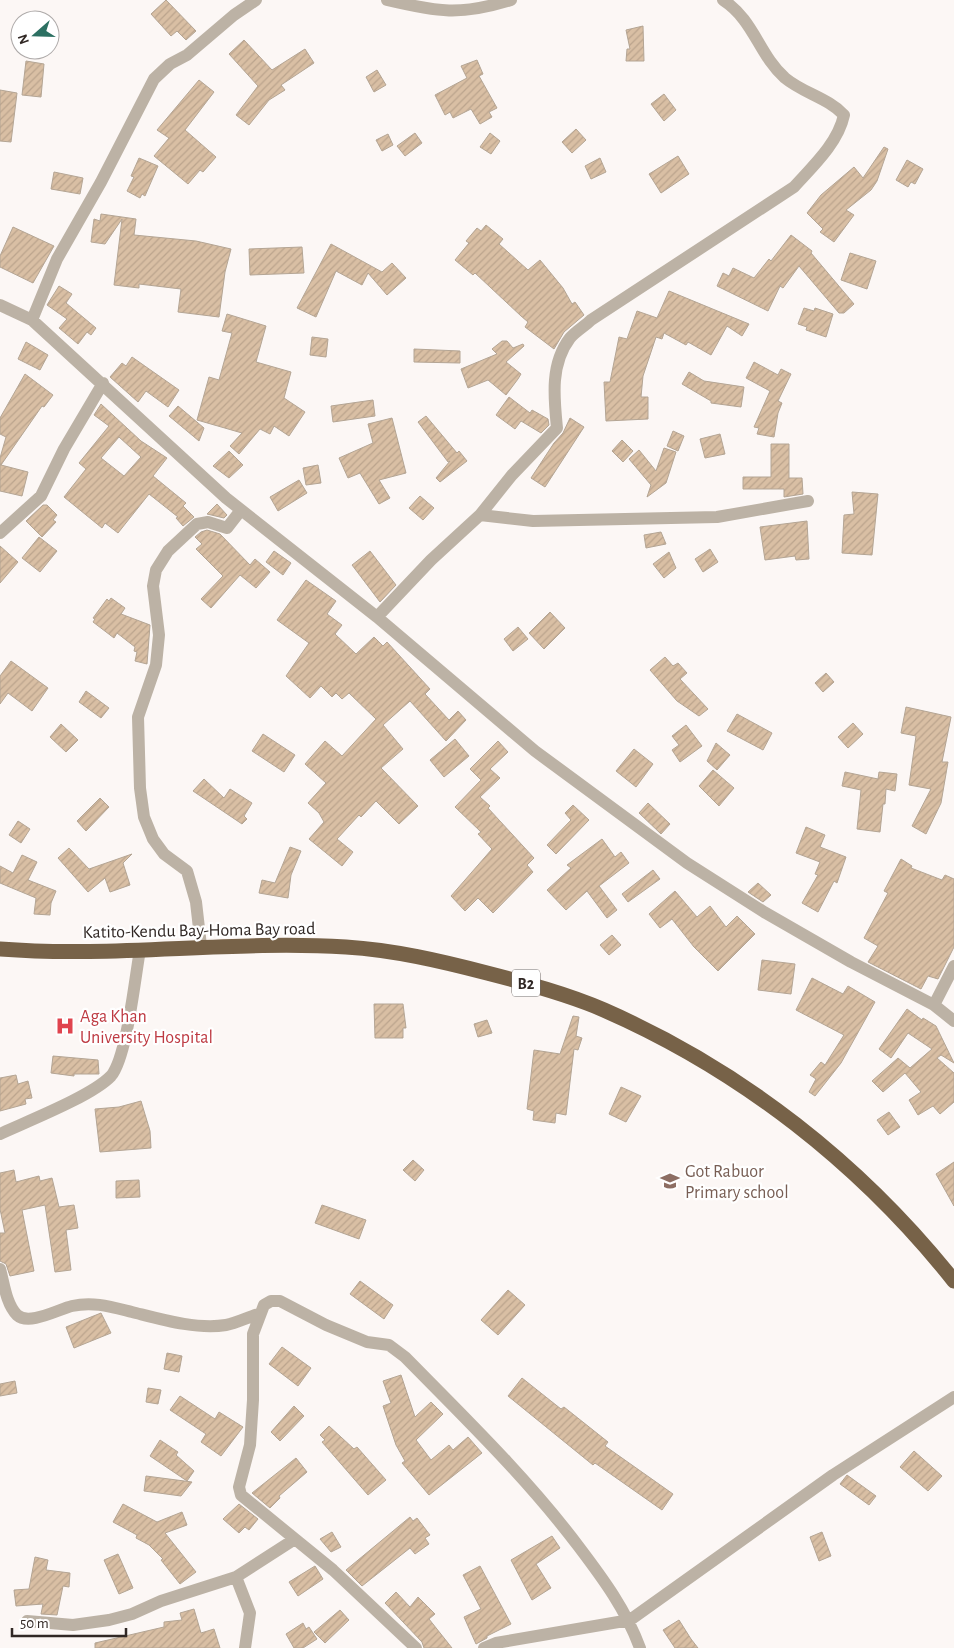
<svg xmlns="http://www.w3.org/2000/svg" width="954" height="1648" viewBox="0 0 954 1648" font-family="'Alegreya Sans',sans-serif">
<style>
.building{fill:url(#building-hatch);stroke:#b4a594;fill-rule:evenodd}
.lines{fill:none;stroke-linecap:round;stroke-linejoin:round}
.street{stroke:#bcb2a5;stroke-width:12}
.highway{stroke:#776248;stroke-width:15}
.labels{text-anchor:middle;stroke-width:4.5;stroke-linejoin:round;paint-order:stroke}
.shield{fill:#fff;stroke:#6f6866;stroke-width:1}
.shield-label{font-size:16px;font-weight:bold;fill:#312825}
.street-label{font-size:18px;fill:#312825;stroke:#fff}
.health-label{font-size:18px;fill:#be3a42;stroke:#fff;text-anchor:start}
.education-label{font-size:18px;fill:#785e54;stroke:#fff;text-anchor:start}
</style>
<defs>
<pattern id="building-hatch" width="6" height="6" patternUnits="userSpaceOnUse" patternTransform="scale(1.25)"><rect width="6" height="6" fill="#d9bfa4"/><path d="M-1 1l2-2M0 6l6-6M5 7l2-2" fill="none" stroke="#bba48d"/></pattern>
</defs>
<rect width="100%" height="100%" fill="#fcf7f5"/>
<path class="building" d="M166 0 196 31 186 40 177 31 171 36 151 14Z
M643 26 644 61H626L627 49H630L626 30Z
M244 40 272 70 305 49 314 63 281 85 285 90 269 100 249 125 236 115 258 86 229 54Z
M477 60 483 74 479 76 497 108 489 112 492 117 480 124 471 109 453 118 450 112 445 115 435 95 467 78 461 66Z
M26 61 44 64 41 97 22 95Z
M377 70 386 85 374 92 366 77Z
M199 80 214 92 185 130 216 157 203 172 200 170 188 184 154 156 169 138 157 130Z
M0 90 17 93 11 142 0 141Z
M664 94 676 110 664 121 651 104Z
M576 129 586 140 572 153 562 142Z
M415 133 422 143 405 156 397 146Z
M490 133 500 141 491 154 480 147Z
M388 134 393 145 382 151 376 140Z
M884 147 888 149 877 181 871 190 846 210 854 215 834 242 820 232 823 229 807 213 821 195 854 167 863 178Z
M678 156 689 174 661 193 649 174Z
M139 158 158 166 145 196 142 194 140 198 127 191 134 177 131 176Z
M600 158 606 172 591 179 585 166Z
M907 160 923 169 915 184 911 182 908 187 896 180Z
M54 172 83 178 80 194 51 189Z
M101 214 136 219 134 235 196 241 231 249 225 272 219 317 178 312 181 289 139 284V288L114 285 122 219 105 244 91 242 94 219 100 221Z
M486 225 503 239 499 244 528 270 540 260 563 288 572 304 575 302 584 315 564 332 554 349 525 327 528 322 521 316 475 273 473 275 455 260 469 243 466 241 477 228 481 231Z
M13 227 54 246 33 283 0 267V256Z
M791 235 812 251 811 253 854 304 844 313H839L799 266 783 288 780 286 768 311 717 286 723 273 729 276 733 268 754 278 769 259 771 261Z
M331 244 382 272 392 263 406 278 387 295 368 273 362 285 336 271 316 317 297 308Z
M302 247 304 273 250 275 249 249Z
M850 253 876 261 867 289 841 280Z
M59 286 72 294 66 303 96 328 91 335 87 332 78 344 59 328 67 319 47 305Z
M669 291 749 324 742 336 727 326 711 355 688 342 686 345 664 333 662 339 656 337 643 376 641 397H648V419L606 421 604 382H610L619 337 627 339 637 311 657 318Z
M804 308 814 311 815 308 833 314 826 337 806 330 807 327 798 324Z
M227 314 266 326 256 362 291 372 284 398 305 412 289 436 274 426 270 434 260 429 239 454 230 446 242 433 197 420 209 377 219 380 232 333 222 331Z
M312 337 328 339 326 357 310 355Z
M502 341H507L513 348 523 344 524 346 506 362 521 374 518 379 506 395 488 380 468 388 461 369 497 354 492 349Z
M26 342 48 355 40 370 18 359Z
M414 349 460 351V363L414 362Z
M132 357 179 390 168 407 146 391 138 402 110 377 122 363 126 366Z
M754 362 778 375 781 369 791 374 778 401 782 403 778 413 774 437 757 434 759 428 754 427 770 391 746 378Z
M689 372 704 381 744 387 741 407 711 403V401L682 384Z
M25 374 53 395 44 407 42 406 1 465 28 472 22 496 0 491V458L6 437 0 434V418Z
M509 397 530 413 532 410 548 419 549 425 541 433 521 421 515 429 496 415Z
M373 400 375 416 333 422 331 406Z
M101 404 141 441 167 458 153 476 186 503 183 506 194 517 183 526 176 518 178 517 149 494 118 533 105 523 102 528 64 497 86 469 79 463 109 426 94 415ZM119 437 141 457 124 476 101 458Z
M178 406 204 428 199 441 169 416Z
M426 416 457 453 459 451 467 461 440 482 436 478 450 461 448 462 418 422Z
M392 418 406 473 379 480 390 498 379 504 360 473 348 478 339 458 373 443 368 424Z
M570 418 584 427 545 487 531 478 554 443 563 433Z
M673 431 684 436 678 451 667 446Z
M720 434 725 454 705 458 700 439Z
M622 440 633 451 623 462 612 451Z
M771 444H789V478H802L803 494 784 497V489H743V477H771Z
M664 448 676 452 666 483 647 497 651 485 629 459 639 450 656 471Z
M229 451 243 465 229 478 213 466Z
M318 465 321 483 306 485 303 468Z
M299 480 307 493 278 511 270 497Z
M852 492 878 494 872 555 842 553 844 515 854 514Z
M420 496 434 508 423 520 409 508Z
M217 504 227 515 224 518 207 514Z
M43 505H47L57 515 53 520 56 522 42 537 26 521Z
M807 521 809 559 796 560 795 556 765 560 760 527Z
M207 530 220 534 250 565 255 559 270 572 256 588 240 575 211 608 201 599 223 576 196 549 202 544 195 537 201 532Z
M661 532 666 544 646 548 644 535Z
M39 537 57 551 40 572 22 558Z
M0 546 18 562 0 583Z
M710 549 718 562 703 572 695 559Z
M274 551 291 563 283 575 266 562Z
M370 551 396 585 380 602 352 565Z
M669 552 676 568 664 578 653 564Z
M306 580 336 601 327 614 342 625 335 634 356 654 374 637 383 646 387 642 430 689 425 694 449 720 458 711 466 720 446 741 410 701 383 725 403 749 381 768 418 806 399 824 376 801 361 817 359 815 337 839 353 852 342 866 309 839 324 822 319 813 308 803 326 783 305 764 325 741 342 756 376 719 349 693 342 699 336 693 332 697 321 686 310 698 286 676 309 643 277 620Z
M111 598 125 608 121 614 150 625 147 664 135 661 137 652 134 651 135 647 117 633 114 638 93 622 95 619 93 618 107 599 109 601Z
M550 612 565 628 544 649 529 633Z
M518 627 528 639 513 651 504 639Z
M665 657 673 666 678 663 687 673 680 679 708 709 699 716 677 701 650 670Z
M11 661 48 688 32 711 8 693 0 704V676Z
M826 673 834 682 823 692 815 683Z
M86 691 109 708 101 718 79 702Z
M906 707 951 717 942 762H948L941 803 926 834 912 826 931 789 909 785 916 736 901 733Z
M737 714 772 733 763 750 727 731Z
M853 723 863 734 848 748 838 737Z
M61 724 78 740 66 752 50 737Z
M686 725 702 746 680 762 672 750 679 745 672 736Z
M263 734 295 755 284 772 252 751Z
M455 739 469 756 444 777 430 760Z
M498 741 508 752 490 769 500 778 480 797 490 806 488 808 534 858 527 865 533 872 493 913 478 898 465 911 451 896 492 849 478 834 481 832 455 807 481 780 470 769Z
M716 743 730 755 717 770 707 761Z
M634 749 653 764 636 787 616 771Z
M713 770 734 788 719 806 699 786Z
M845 772 878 779 879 772 897 774 895 791 886 789 885 804H883L880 832 857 829 861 790 842 786Z
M204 779 224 798 230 789 252 803 244 816 247 819 242 824 193 791Z
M100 798 109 807 86 831 77 821Z
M648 803 670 824 661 834 639 813Z
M573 805 589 820 556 854 547 845 571 820 565 813Z
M18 821 30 829 21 843 9 835Z
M806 827 825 835 820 847 846 857 837 883 834 881 818 912 802 903 818 875 815 874 820 862 796 853Z
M602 839 615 857 621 852 629 863 599 886 617 910 607 918 587 891 566 910 547 890 571 868 567 865Z
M290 847 301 851 291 875 288 898 259 893 262 880 275 883Z
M69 848 89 869 132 854 123 863 130 885 110 892 105 878 88 892 58 858Z
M22 855 37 862 28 880 56 891 51 903 50 915 34 914 36 898 0 883V866L13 873Z
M901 859 912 866 911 868 942 880 945 875 954 879V947L938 979 928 976 921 989 868 962 878 946 864 938 888 893 884 891Z
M653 870 660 879 628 902 622 894Z
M758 883 771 895 763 902 748 892Z
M675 891 697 917 710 906 726 927 737 916 755 934 718 971 694 947 672 919 660 928 649 914Z
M612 935 621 945 609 955 600 945Z
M762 960 795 964 791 994 758 990Z
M812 978 843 994 848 986 875 1002 841 1063 815 1096 809 1092 816 1079 810 1075 821 1062 825 1065 844 1035 796 1010Z
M374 1004H403L406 1028H403V1038H375Z
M907 1009 922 1020 923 1018 936 1026 954 1063 941 1055 937 1058 954 1073V1102L940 1114 933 1106 918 1115 909 1100 921 1092 905 1073 883 1092 872 1081 898 1058 910 1068 932 1049 908 1033 891 1058 879 1049Z
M573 1016 579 1017 576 1036 582 1038 578 1050 574 1049 566 1115 556 1113 555 1123 533 1120 534 1111 527 1109 534 1050 560 1054Z
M487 1020 492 1033 478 1037 474 1024Z
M53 1056 98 1060 99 1074H74V1076L51 1073Z
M16 1075 18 1084 28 1081 32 1098 25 1099 26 1104 0 1111V1078Z
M621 1087 641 1096 626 1122 609 1114Z
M141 1101 150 1131 151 1148 100 1152 95 1109 119 1107Z
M889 1112 900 1127 888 1135 877 1120Z
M413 1160 424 1170 415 1181 403 1170Z
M954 1162V1206L936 1174Z
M14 1170 16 1182 39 1176 40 1181 52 1178 59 1207 74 1205 78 1228 66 1230 71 1270 55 1272 45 1205 22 1210 34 1271 10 1276 6 1264 0 1261V1233H5L0 1209V1173Z
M139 1180 140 1197 116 1198V1181Z
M322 1205 366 1220 359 1239 315 1223Z
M360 1281 393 1305 384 1319 350 1294Z
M508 1290 525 1305 498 1335 481 1320Z
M101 1313 111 1333 74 1348 66 1327Z
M282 1347 311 1368 298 1386 269 1364Z
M167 1353 182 1356 179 1372 164 1369Z
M401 1375 415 1417 431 1402 443 1414 416 1440 431 1460 449 1445 453 1450 468 1437 482 1453 429 1495 402 1463 405 1461 396 1445 383 1406 391 1403 383 1381Z
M522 1378 561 1409 564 1407 608 1442 605 1446 673 1494 662 1510 595 1463 593 1465 508 1396Z
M15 1381 17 1393 0 1396V1384Z
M148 1388 161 1390 158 1404 146 1402Z
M180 1396 215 1419 219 1412 243 1427 221 1456 201 1442 206 1434 170 1410Z
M294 1406 304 1416 280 1441 271 1432Z
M329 1426 354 1449 357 1447 386 1480 368 1495 322 1442 325 1440 320 1435Z
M160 1440 178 1452 176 1455 194 1471 187 1481 150 1456Z
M914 1451 942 1476 928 1491 900 1467Z
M296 1458 307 1472 279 1496 280 1498 270 1508 252 1493Z
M847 1475 876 1496 869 1505 840 1484Z
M146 1476 192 1482 181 1496 144 1491Z
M123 1504 157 1522 182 1512 187 1525 165 1533 196 1572 180 1584 161 1560 163 1559 149 1545 136 1538 137 1535 113 1522Z
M239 1504 258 1519 249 1530 245 1527 239 1533 223 1519Z
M410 1517 413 1521 417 1518 430 1535 425 1538 429 1544 415 1554 410 1548 362 1586 346 1570Z
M332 1532 341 1547 331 1552 320 1539Z
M822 1532 831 1556 819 1561 810 1537Z
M552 1536 560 1548 536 1564 551 1588 532 1600 511 1560Z
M118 1554 133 1588 119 1594 104 1560Z
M35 1557 48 1560 46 1570 70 1573 69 1587 63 1586 57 1615 41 1614 43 1604 16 1606 14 1590 29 1589Z
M315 1566 323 1579 298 1596 289 1582Z
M480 1566 511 1624 487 1636V1638L476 1644 464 1617 481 1609 463 1575Z
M396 1592 410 1607 418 1597 435 1614 429 1619 452 1648H424L422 1642 385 1603Z
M194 1609 201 1633 214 1629 220 1648H95V1643L164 1627V1622L182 1620 180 1613Z
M340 1610 349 1620 325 1643 314 1632Z
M679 1620 691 1639 698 1648H675L663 1630Z
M303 1623 306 1629 309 1627 317 1639 303 1648H294L286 1634Z"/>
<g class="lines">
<path class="street" d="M387 0C438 12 460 16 511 0
M0 305 32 320 226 498 377 617 535 751 687 863 764 912 851 962 934 1005 954 1021
M32 320 57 259 101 182 154 79 170 64 187 55 234 15 256 0
M480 515 533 521 717 517 808 501
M0 533 41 496 64 449 103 383
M377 617 431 560 480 515 512 475 557 428C554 398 550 364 570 338 576 331 585 326 591 320L794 187C813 166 838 143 844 115 828 98 803 93 785 78 759 55 754 20 723 0
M201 946 196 902 187 871 164 854 153 839 144 817 140 788 138 717 156 665 159 635 153 586 156 570 168 551 197 524 208 522 227 528 241 510
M934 1005 954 966
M0 1134C28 1121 92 1096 111 1076 127 1057 135 977 140 950
M0 1269C4 1283 6 1304 17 1315 29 1326 59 1309 72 1306 93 1301 112 1307 132 1312 160 1319 197 1330 226 1325 237 1323 248 1317 259 1314
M236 1577 250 1613 245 1648
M27 1621 73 1625 109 1620 132 1614 161 1601 236 1577 295 1539
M416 1648 333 1570 241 1495 239 1487 250 1445 253 1400V1334L264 1305 271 1301H280L326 1325 367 1342 389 1345 405 1357C465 1418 527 1478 579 1547 604 1580 626 1610 640 1648
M484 1648 496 1643 630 1620 833 1475 954 1397"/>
<path class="highway" d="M0 949C115 958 230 940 346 947 394 950 441 961 487 973 526 983 567 994 604 1010 741 1070 861 1164 954 1281"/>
</g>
<defs>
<g id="hospital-bare" transform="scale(1.5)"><path d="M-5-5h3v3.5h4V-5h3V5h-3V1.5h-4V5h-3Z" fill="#e0444e" stroke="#fff" stroke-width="2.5" paint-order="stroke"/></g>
<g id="school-bare" transform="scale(1.5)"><path d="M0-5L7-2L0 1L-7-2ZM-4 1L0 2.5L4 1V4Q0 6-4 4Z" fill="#8d6e63" stroke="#fff" stroke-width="2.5" paint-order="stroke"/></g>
</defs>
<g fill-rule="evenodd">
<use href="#hospital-bare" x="65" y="1026"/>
<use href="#school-bare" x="670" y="1181"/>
</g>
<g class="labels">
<rect class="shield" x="512" y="969.5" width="28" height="27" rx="4"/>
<g class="shield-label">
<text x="526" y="989">B2</text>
</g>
<g class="street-label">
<text transform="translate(199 930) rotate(-1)" y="6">Katito-Kendu Bay-Homa Bay road</text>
</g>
<g class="health-label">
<text x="80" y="1022">Aga Khan<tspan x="80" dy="21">University Hospital</tspan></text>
</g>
<g class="education-label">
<text x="685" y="1177">Got Rabuor<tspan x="685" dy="21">Primary school</tspan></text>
</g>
</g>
<g transform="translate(35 35) rotate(250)"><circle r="24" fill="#ffffff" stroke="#ada9a8"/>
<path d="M0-4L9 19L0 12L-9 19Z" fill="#2c7062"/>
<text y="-8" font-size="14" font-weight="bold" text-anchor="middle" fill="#312825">N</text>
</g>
<path d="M12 1628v8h114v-8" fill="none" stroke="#312825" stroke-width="2.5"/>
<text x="20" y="1628" font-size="15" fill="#312825" stroke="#ffffff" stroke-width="4" paint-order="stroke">50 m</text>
</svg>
